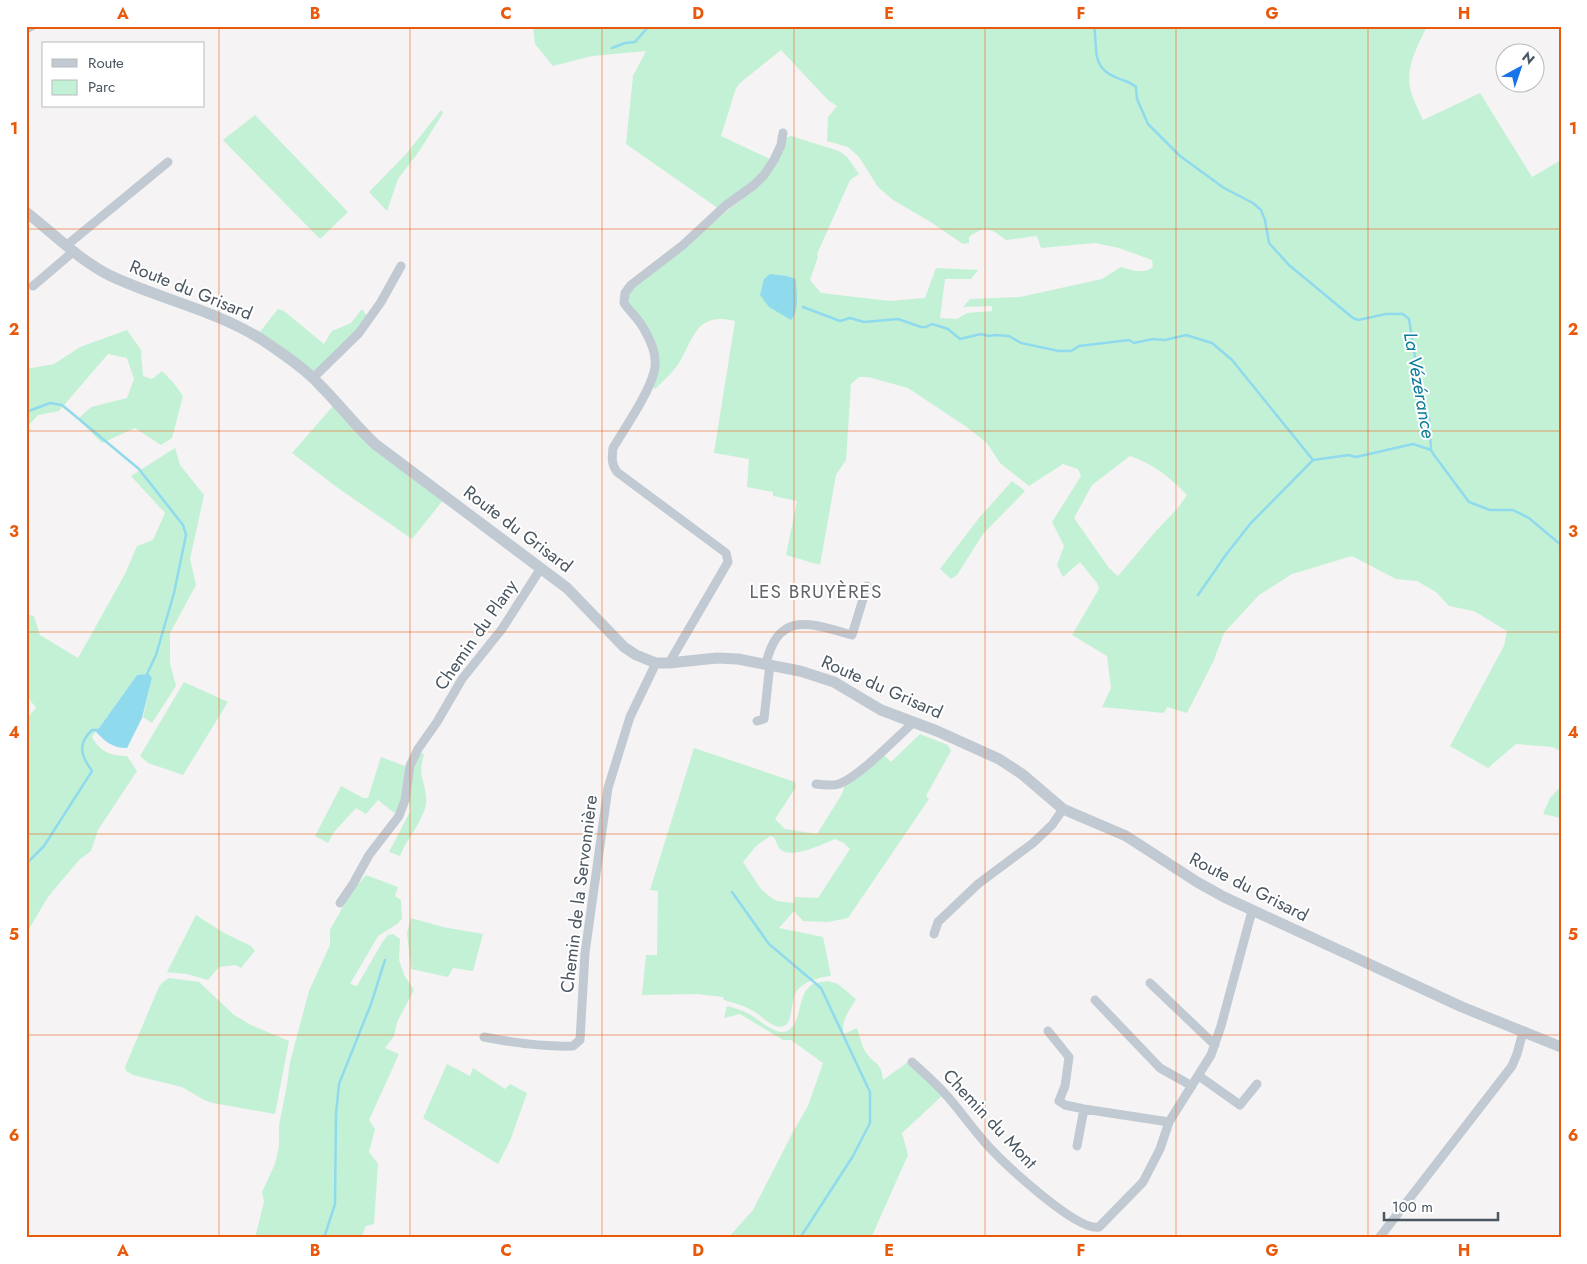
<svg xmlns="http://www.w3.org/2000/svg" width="1587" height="1264" viewBox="0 0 1587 1264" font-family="Jost,sans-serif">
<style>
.green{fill:#c3f1d5;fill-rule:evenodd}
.water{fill:#90daee}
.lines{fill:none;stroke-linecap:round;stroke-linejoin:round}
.stream{stroke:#90daee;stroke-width:2.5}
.minor{stroke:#c1cad2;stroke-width:9}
.tertiary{stroke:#c1cad2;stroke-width:11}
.grid{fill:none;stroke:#e8590c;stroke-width:1;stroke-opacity:0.55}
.labels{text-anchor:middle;stroke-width:4;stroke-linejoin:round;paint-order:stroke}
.street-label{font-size:18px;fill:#4a5661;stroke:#fff}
.water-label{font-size:19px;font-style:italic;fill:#0c7c9b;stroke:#fff}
.neighbourhood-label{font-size:19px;letter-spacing:1px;fill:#5f6368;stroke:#fff}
.neatline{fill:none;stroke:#e8590c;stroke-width:2}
.grid-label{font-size:16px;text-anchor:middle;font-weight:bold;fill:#e8590c}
</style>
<rect width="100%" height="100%" fill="#f5f3f3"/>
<path class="green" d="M533 26H1427C1417 48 1403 70 1412 95 1415 103 1419 112 1423 120L1480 93 1532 177 1561 160V751L1552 747 1516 744 1488 768 1450 746 1504 646 1507 631 1474 611 1449 606 1436 592 1417 581 1396 579 1352 556 1292 574 1259 595 1224 633 1214 660 1187 713 1167 707 1164 713 1102 707 1111 688 1107 656 1072 635 1099 589 1097 583 1080 562 1063 577 1057 565 1064 546 1052 522 1081 476 1078 469 1063 464 1029 486 1000 463 987 443 968 428 908 388 868 377H859L851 384 846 460 836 475 820 565 786 555 797 501 773 496V492L747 487 749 459 714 453 735 321C694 311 694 341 677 366 670 375 662 382 655 389L653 386 660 360 655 345 627 300 628 294 633 286 760 185 786 138 791 136 839 151 847 157 859 174 850 180 817 254 818 257 810 280 821 293 890 301 925 298 936 268 978 270 971 279H945L940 318 957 319 967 313 992 311V306L963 307 970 299 1020 297 1102 279 1121 267C1132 270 1143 275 1153 267L1152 260 1119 248 1095 243 1041 248 1037 236 1006 240C990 228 986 225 969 237V243L963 244 929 221 893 200 878 187 859 157 848 147 827 141 828 117 837 106 828 100 781 50 740 83 736 88 721 136 772 160 761 175 719 209 626 144 633 76 646 51 592 56 553 66 535 44ZM1130 456C1152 463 1171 478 1187 495L1177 509 1156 531 1118 576 1109 568 1074 518 1092 485Z
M441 110 443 113 420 150 398 179 387 211 369 192 407 153Z
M255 115 348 212 320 239 223 140Z
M278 309 284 311 324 344 332 331 351 323 362 309 368 317 338 351 312 373 259 333Z
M127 330 141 350 143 376 152 379 162 371 173 382 183 396 172 438 161 445 135 428 102 443 78 419 91 407 127 398 134 379 127 358 108 354 59 411 38 415 26 428V369L54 364 80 347Z
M333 406C364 444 405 470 444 499L412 539 338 488 292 453Z
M175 448 180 465 204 495 190 559 196 585 170 633V663L176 686 152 723 143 717 152 678 137 675 92 737C100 752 111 756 127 756L137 771 98 830 91 851 79 860 48 897 26 934V719L36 708 26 694V617L30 615 34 616 40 635 78 658 125 574 137 546 153 540 165 513 131 476Z
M1012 481 1025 491 983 534 957 575 951 579 940 569 979 518Z
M184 682 228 702 183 775 148 763 140 756Z
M920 734 948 745 951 751 926 796 929 799 848 918 828 922 803 921 794 911 779 928 823 937 831 976C819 977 801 982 795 994 790 1004 794 1032 776 1026 768 1024 761 1015 753 1011 745 1006 734 1003 724 1000L723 997 696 994 642 995 646 955H657L658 891 650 890 694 748 795 782 796 787 775 819 785 829 817 834 842 794 845 785 883 754 891 762ZM770 836 774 837C776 841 777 845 779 848 790 861 822 844 835 839L844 843 850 849 818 898 795 897 794 903 777 901 769 896 761 889 743 862 756 846Z
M421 753 424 754C422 762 420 768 422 777 424 786 427 794 426 804 422 824 407 837 400 856L389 852 411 810C405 793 413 769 421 753Z
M381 757 407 767 404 795 397 815 378 800 366 814 356 808 334 832 328 843 315 836 341 786 363 798H368Z
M1561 786V818L1543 814 1550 798Z
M366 875 398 887 395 896 401 900 402 919 397 924 378 936 350 984 357 986 383 941 388 935 393 934 400 939 399 960 404 975 414 990 397 1022 394 1036 385 1048 399 1054 369 1120 375 1129 369 1152 378 1164 374 1224 366 1226 361 1238H255L264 1202 262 1192 275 1164 279 1146V1125L287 1085 290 1062 309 991 330 945V930L350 894Z
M196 915 224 933 251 946 255 951 241 968 236 965 219 967 208 980 187 974 167 972Z
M411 918 443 927 483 934 473 971 453 968 448 977 411 969 407 933Z
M169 978 199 982 234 1015 251 1025 289 1041 275 1114 213 1103 204 1100 182 1087 133 1075 126 1071 125 1067 159 987 162 983Z
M828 981 838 984 856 999C850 1009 840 1022 844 1034L857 1028C860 1036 862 1048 867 1054 876 1066 881 1061 883 1080L908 1062 943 1095 902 1133 908 1155 871 1238H728L753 1210 794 1130 808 1106 823 1063 791 1040H783L740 1014 724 1018 727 1006C734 1008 742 1010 749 1014 759 1019 775 1036 787 1031 804 1023 795 995 813 984 817 982 823 982 828 981Z
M447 1064 470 1076 473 1068 505 1089 510 1084 527 1093 510 1141 498 1164 423 1118Z"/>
<path class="water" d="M770 274 787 276 796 279C796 290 800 311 791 320L769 307 760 295 764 279Z
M149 674 152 678 142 718 127 748C112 748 106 742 96 732L137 675Z"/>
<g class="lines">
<path class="stream" d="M1094 26C1098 47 1090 66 1115 77 1123 81 1129 81 1136 87L1137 99 1148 124 1180 156 1224 188 1253 203 1261 210 1265 220 1269 243 1289 265 1353 318 1358 320 1386 314H1403L1409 319 1419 383 1429 418 1431 450 1434 455 1469 502 1490 510H1513L1529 518 1561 545
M612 48 625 43 635 42 649 26
M803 307 840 321 850 318 864 322 898 319 921 327H926L932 324 948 329 960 339 981 334 989 336 995 335 1009 336 1021 343 1059 351H1071L1079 346 1129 340 1134 343 1153 339 1165 340 1186 335 1212 343 1232 360 1313 460 1349 455 1356 457 1413 444 1431 450
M26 412 50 403 62 405 139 469 183 525 186 535 174 593 156 655 146 676
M1198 595 1225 556 1250 524 1313 460
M26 864 44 846 92 771C81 756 77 744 92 730H100
M732 892 769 944 821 988 870 1092V1123L853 1156 800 1238
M324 1238 335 1204 336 1114 339 1084 371 1004 385 960"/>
<path class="minor" d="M26 29 32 26
M67 245 168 162
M33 286 74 251
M313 378 359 333 381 302 401 266
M669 663 728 562 726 553 617 472C611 463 612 458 613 448 626 426 648 395 654 372 658 358 652 343 645 331 640 320 631 313 624 303L625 293 631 285 683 245 725 206 754 185 764 175 774 160 781 145 783 133
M766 664C778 609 812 624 852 635L867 586
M757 721 764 719 770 664
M816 784C823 785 832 786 839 784 859 777 897 737 914 722
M340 903 353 884 369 855 399 816 405 800 410 766 418 749 437 722 462 679 502 629 541 568
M934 934 938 922 978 884 1033 843 1052 825 1063 809
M1150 983 1215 1045
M1095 1000 1160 1068 1192 1086
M1048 1031 1069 1057 1065 1086 1059 1101 1065 1105 1084 1109 1169 1122
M484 1037C514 1043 542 1047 573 1046L580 1040 585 953 608 788 630 717 656 663
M912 1062C924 1073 937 1084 948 1097 962 1113 974 1131 989 1147 1005 1164 1077 1232 1099 1227L1143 1182 1160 1149 1169 1122 1211 1055 1221 1026 1252 911
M1199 1076 1240 1105 1257 1084
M1077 1146 1084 1109
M1379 1238 1512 1066 1517 1054 1523 1032"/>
<path class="tertiary" d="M26 212C53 233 80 261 111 276 160 299 214 310 261 339 280 352 302 366 318 383 338 403 355 425 375 444L567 588 624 647 636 655 656 663H669L717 658 738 659 800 671 834 682 881 710 937 731 999 759 1022 774 1063 809 1126 836 1197 882 1224 897 1462 1007 1561 1047"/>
</g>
<path class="grid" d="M219 26V1238M410 26V1238M602 26V1238M794 26V1238M985 26V1238M1176 26V1238M1368 26V1238M26 229H1561M26 431H1561M26 632H1561M26 834H1561M26 1035H1561"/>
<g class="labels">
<g class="street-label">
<text transform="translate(191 290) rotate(22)" y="6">Route du Grisard</text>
<text transform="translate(518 529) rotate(37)" y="6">Route du Grisard</text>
<text transform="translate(476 635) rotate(-55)" y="6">Chemin du Plany</text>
<text transform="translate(882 687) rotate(24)" y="6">Route du Grisard</text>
<text transform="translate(1249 887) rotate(27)" y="6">Route du Grisard</text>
<text transform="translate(579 894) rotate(-83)" y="6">Chemin de la Servonnière</text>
<text transform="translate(990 1119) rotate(47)" y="6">Chemin du Mont</text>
</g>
<g class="water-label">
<text transform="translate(1420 385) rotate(80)" y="7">La Vézérance</text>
</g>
<g class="neighbourhood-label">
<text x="816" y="598">LES BRUYÈRES</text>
</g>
</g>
<rect width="1587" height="1264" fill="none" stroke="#ffffff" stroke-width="55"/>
<rect x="42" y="42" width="162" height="65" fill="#ffffff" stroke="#b7bbc0"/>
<rect x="52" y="59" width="25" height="8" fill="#c1cad2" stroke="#b7bbc0"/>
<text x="88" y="68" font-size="15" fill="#4a5661">Route</text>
<rect x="52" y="80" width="25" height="15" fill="#c3f1d5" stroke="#b7bbc0"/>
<text x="88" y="92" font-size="15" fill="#4a5661">Parc</text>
<g transform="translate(1520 68) rotate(40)"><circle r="24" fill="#ffffff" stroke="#b7bbc0"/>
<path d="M0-4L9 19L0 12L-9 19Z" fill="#1a73e8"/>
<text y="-8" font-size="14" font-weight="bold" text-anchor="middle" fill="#4a5661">N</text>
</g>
<path d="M1384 1212v8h114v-8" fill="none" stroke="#4a5661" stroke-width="2.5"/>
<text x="1392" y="1212" font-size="15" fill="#4a5661" stroke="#ffffff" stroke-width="4" paint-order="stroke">100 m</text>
<rect x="28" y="28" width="1532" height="1208" class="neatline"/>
<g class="grid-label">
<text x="123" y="19">A</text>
<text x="315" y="19">B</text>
<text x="506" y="19">C</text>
<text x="698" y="19">D</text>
<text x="889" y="19">E</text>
<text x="1081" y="19">F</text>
<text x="1272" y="19">G</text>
<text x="1464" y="19">H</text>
<text x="14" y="134">1</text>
<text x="1573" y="134">1</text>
<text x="14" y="335">2</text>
<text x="1573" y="335">2</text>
<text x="14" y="537">3</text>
<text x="1573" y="537">3</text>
<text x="14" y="738">4</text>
<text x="1573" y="738">4</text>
<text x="14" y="940">5</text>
<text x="1573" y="940">5</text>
<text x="14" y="1141">6</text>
<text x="1573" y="1141">6</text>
<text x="123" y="1256">A</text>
<text x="315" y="1256">B</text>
<text x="506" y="1256">C</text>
<text x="698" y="1256">D</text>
<text x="889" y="1256">E</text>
<text x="1081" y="1256">F</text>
<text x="1272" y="1256">G</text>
<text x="1464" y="1256">H</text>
</g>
</svg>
